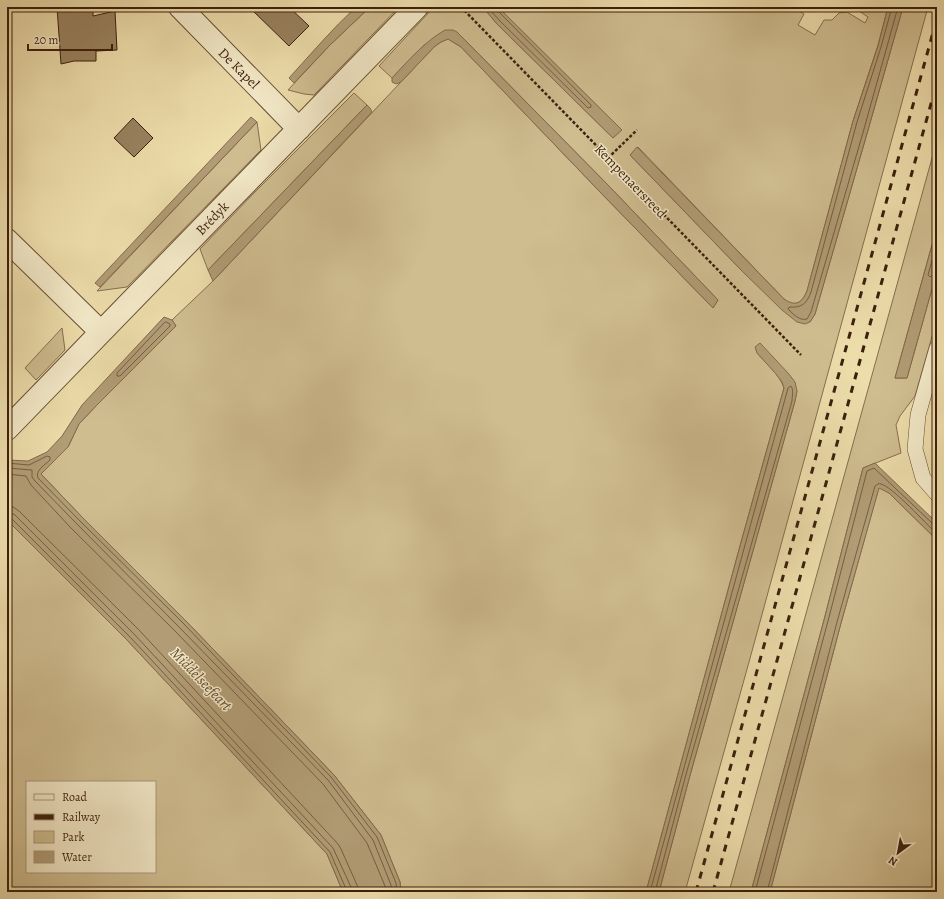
<svg xmlns="http://www.w3.org/2000/svg" width="944" height="899" viewBox="0 0 944 899" font-family="Alegreya,serif">
<style>
.green{fill:#cfbd90;stroke:#866e4e;fill-rule:evenodd}
.water{fill:#b19c75;stroke:#826a4b}
.lines{fill:none;stroke-linecap:round;stroke-linejoin:round}
.shore{stroke:#765e41;stroke-width:1}
.building{fill:#98825f;stroke:#3c1f0d}
.lane-casing{stroke:#684e34;stroke-width:16}
.street-casing{stroke:#684e34;stroke-width:24}
.path{stroke:#3c1f0d;stroke-width:2.5;stroke-dasharray:3 2;stroke-linecap:butt}
.lane{stroke:#f3e9c8;stroke-width:15}
.street{stroke:#f3e9c8;stroke-width:22}
.rail{stroke:#3c1f0d;stroke-width:3;stroke-dasharray:7 7;stroke-linecap:butt}
.labels{text-anchor:middle;stroke-width:3;stroke-linejoin:round;paint-order:stroke}
.street-label{font-size:14px;fill:#3c1f0d;stroke:#f3e9c8}
.water-label{font-size:15px;font-style:italic;fill:#654b31;stroke:#f3e9c8}
</style>
<rect width="100%" height="100%" fill="#edddab"/>
<filter id="stains"><feTurbulence type="fractalNoise" baseFrequency=".005" numOctaves="4"/><feColorMatrix values="0 0 0 0 .2 0 0 0 0 .09 0 0 0 0 .02 0 0 0 .5 -.17"/></filter>
<radialGradient id="worn" r=".72"><stop offset=".6" stop-color="#630" stop-opacity="0"/><stop offset="1" stop-color="#630" stop-opacity=".3"/></radialGradient>
<path class="green" d="M370 7H399L314 95 304 94 288 90 330 45Z
M434 7H485L487 12 497 24 613 138 621 130 501 10 500 7H793L804 14 798 25 815 35 824 20H832L839 13 847 12 865 23 868 17 853 7H888L878 45 853 121 807 291C804 298 799 306 790 303 787 302 786 300 784 299L638 147 630 155 742 271 810 322 815 314 868 130 903 7H928L749 662 685 892H659L689 779 795 401 797 391 757 353C767 364 779 374 784 388L740 546 646 892H401L400 882 381 835 334 775 185 620 81 516 41 474 68 447 79 424 96 406 176 326 172 320 213 281 434 47 441 42 448 39 461 47 601 193 713 308 718 300 608 185 457 32 424 45 392 78 379 66Z
M354 93 367 105 208 270 200 249 255 192Z
M257 122 261 150 127 287 97 291Z
M937 140V227L895 378H907L937 271V319L915 396 900 416 896 425 901 453 863 468 824 620 751 892H729Z
M62 328 65 350 36 380 25 368Z
M879 487 889 493 937 540V892H770L841 623Z
M7 520 128 641 327 854 343 892H7ZM27 782H155V872H27Z"/>
<path class="water" d="M356 7H370L330 45 294 83 289 78C311 54 332 29 356 7Z
M485 7H500L501 10 622 130 613 138 497 24 487 12Z
M888 7H903L868 130 815 314 810 322 805 324 797 322 782 310 742 271 630 155 637 147 784 299C796 307 802 303 807 291L853 121 878 46Z
M445 30H453L457 32 608 185 718 300 713 308 601 193 461 47 448 39 441 42 434 47 401 82 396 84 392 82V78C408 61 424 42 445 30Z
M367 105 370 108 372 112 213 281 208 270Z
M251 117 257 122 100 287 95 283Z
M937 227V271L907 378H895Z
M164 317 172 320 176 326 96 406 79 424 68 447 41 474 81 516 185 620 334 775 381 835 400 882 401 892H343L327 854 128 641 7 520V458L8 460 28 461 47 452 62 436 82 405Z
M760 343 788 373 795 382 797 391 795 401 689 779 659 892H646L740 546 784 388 782 382 776 374 757 353 755 347Z
M875 463 937 523V540L889 493 879 488 841 623 770 892H751L824 620 863 468Z"/>
<g class="lines">
<path class="shore" d="M489 7 490 10 500 21 588 108 591 107V105L499 12 497 7
M892 7 881 47 857 122 811 292C807 303 802 308 790 307L788 308 789 310C794 315 800 321 807 319L811 312 864 129 898 7
M937 242 928 275 930 277 934 274 937 273
M166 322 170 324V326L120 376H117V373L164 323Z
M7 463 29 465 47 456 50 457V460C45 465 35 470 38 478L78 519 183 623 331 777 377 837 396 883 397 892
M7 468 32 470V477L35 481 75 522 179 627 328 780 373 840 391 885 392 892
M7 474 26 476 31 485 70 527 175 631 323 784 367 843 385 886 386 892
M7 506 13 507 19 511 139 630 338 844 341 849 357 885 358 892
M7 512 11 513 15 515 134 634 333 848 351 887 352 892
M7 517 12 519 131 638 330 852 346 889 347 892
M650 892 788 388 791 386C794 390 792 396 792 401L685 778 655 892
M755 892 828 621 867 471 874 468 875 469 933 524 937 525
M767 892 837 622 875 486C878 484 878 483 881 484 893 487 926 524 937 534"/>
</g>
<path class="building" d="M57 7H93V16L115 11 117 50 96 51V61H74L61 64Z
M249 7H289L309 26 289 46Z
M133 118 153 138 134 157 114 138Z"/>
<g class="lines">
<g class="lane-casing">
<path id="lane" d="M937 348 918 415 915 449 923 478 937 494"/>
</g>
<g class="street-casing">
<path id="street" d="M180 7 299 129
M7 240 101 332
M7 429 417 7"/>
</g>
<path class="path" d="M461 7 801 355
M608 158 637 130"/>
<use href="#lane" class="lane"/>
<use href="#street" class="street"/>
<path class="rail" d="M696 892 937 18
M713 892 937 82"/>
</g>
<g class="labels">
<g class="street-label">
<text transform="translate(239 68) rotate(45)" y="5">De Kapel</text>
<text transform="translate(631 181) rotate(46)" y="5">Kempenaersreed</text>
<text transform="translate(212 218) rotate(-46)" y="5">Brédyk</text>
</g>
<g class="water-label">
<text transform="translate(201 679) rotate(46)" y="5">Middelseefeart</text>
</g>
</g>
<rect width="944" height="899" fill="none" stroke="#edddab" stroke-width="24"/>
<rect x="8" y="8" width="928" height="883" fill="none" stroke="#3c1f0d" stroke-width="2"/>
<rect x="12" y="12" width="920" height="875" fill="none" stroke="#3c1f0d"/>
<rect x="26" y="781" width="130" height="92" fill="#f3e9c8" stroke="#aa987d"/>
<rect x="34" y="794" width="20" height="6" fill="#f3e9c8" stroke="#aa987d"/>
<text x="62" y="801" font-size="12" fill="#3c1f0d">Road</text>
<rect x="34" y="814" width="20" height="6" fill="#3c1f0d" stroke="#aa987d"/>
<text x="62" y="821" font-size="12" fill="#3c1f0d">Railway</text>
<rect x="34" y="831" width="20" height="12" fill="#cfbd90" stroke="#aa987d"/>
<text x="62" y="841" font-size="12" fill="#3c1f0d">Park</text>
<rect x="34" y="851" width="20" height="12" fill="#b19c75" stroke="#aa987d"/>
<text x="62" y="861" font-size="12" fill="#3c1f0d">Water</text>
<g transform="translate(898 853) rotate(212)" stroke="#f3e9c8" stroke-width="3" paint-order="stroke">
<path d="M0-3L7 15L0 10L-7 15Z" fill="#3c1f0d"/>
<text y="-6" font-size="11" font-weight="bold" text-anchor="middle" fill="#3c1f0d">N</text>
</g>
<path d="M28 44v6h84v-6" fill="none" stroke="#3c1f0d" stroke-width="2"/>
<text x="34" y="44" font-size="12" fill="#3c1f0d" stroke="#f3e9c8" stroke-width="3" paint-order="stroke">20 m</text>
<rect width="100%" height="100%" filter="url(#stains)"/>
<rect width="100%" height="100%" fill="url(#worn)"/>
</svg>
